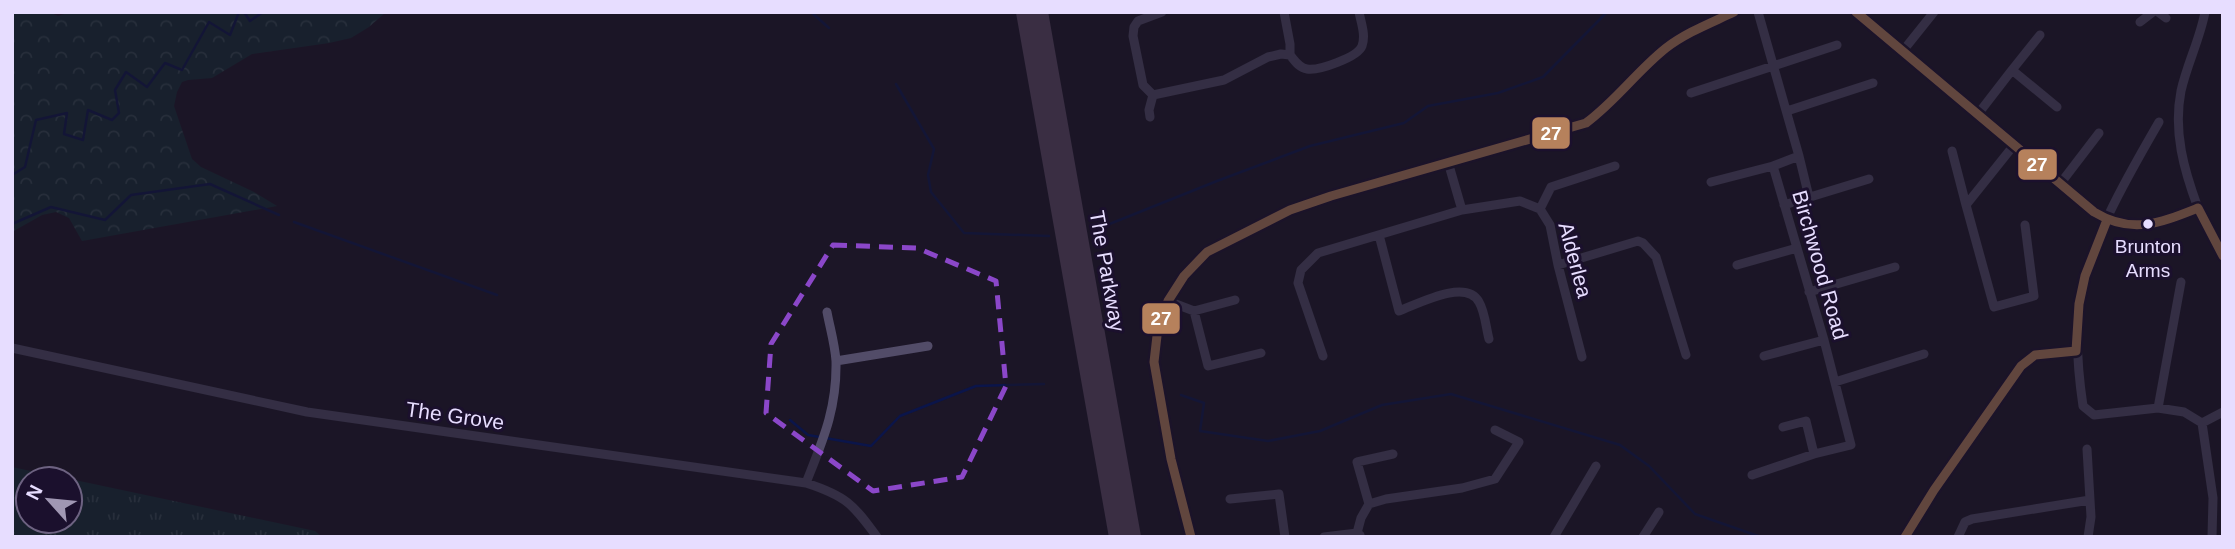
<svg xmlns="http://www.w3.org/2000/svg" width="2235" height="549" viewBox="0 0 2235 549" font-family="Arial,sans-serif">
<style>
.forest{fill:url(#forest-crowns)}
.park{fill:url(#park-tufts)}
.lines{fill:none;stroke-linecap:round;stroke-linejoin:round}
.stream{stroke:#0b154a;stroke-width:2.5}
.minor{stroke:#524c68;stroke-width:9}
.tertiary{stroke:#524c68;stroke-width:10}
.trunk{stroke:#5f4c67;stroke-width:16}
.bus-1-casing{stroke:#1b102d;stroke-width:14}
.bus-1{stroke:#b6815c;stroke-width:9}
.marked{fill:none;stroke:#8b47c9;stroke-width:5;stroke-dasharray:14 9;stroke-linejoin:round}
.bus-dot{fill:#e7ddff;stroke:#1b102d;stroke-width:2.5}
.labels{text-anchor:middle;stroke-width:6;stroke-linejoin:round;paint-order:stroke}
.bus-label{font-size:19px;fill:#e7ddff;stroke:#1b102d}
.street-label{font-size:21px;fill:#e7ddff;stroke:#1b102d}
.line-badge{stroke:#1b102d;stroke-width:2.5}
.badge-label{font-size:19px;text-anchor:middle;font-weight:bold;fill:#fff}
</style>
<defs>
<pattern id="forest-crowns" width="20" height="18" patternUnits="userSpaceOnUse" patternTransform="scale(1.75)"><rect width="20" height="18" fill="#142e36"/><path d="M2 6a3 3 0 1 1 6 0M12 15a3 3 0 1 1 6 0" fill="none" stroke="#364c54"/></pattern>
<pattern id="park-tufts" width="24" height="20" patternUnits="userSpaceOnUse" patternTransform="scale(1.75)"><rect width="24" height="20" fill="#142e36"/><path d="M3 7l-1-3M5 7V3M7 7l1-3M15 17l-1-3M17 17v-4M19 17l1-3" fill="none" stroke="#364c54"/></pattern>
</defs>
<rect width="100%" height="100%" fill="#1c1627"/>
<path class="forest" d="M12 12H49L58 16 71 12H386L369 27 351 38 329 43 252 54 212 78 188 80 182 82 177 92 174 106 192 159 201 167 254 192 277 206 82 241 69 218 56 212 42 215 12 232Z"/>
<path class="park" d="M12 467 68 479H28V521H70V479L315 531 322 537H12Z"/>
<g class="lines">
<path class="stream" d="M244 12 250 21 263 12
M332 12H337
M811 12 829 28
M896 84 934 149 928 175 931 192 964 233 1049 236
M12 175 25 167 36 120 67 113 64 134 83 140 88 110 112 120 119 113 115 90 126 72 147 87 165 63 182 70 209 22 230 35 239 12
M294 222 497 295
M12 224 51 207 105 220 131 195 210 184 279 215
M1102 227 1217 181 1310 146 1404 123 1428 106 1498 93 1543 77 1607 12
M1181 395 1204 403 1200 431 1268 441 1320 431 1382 405 1451 394 1620 445 1649 466 1695 514 1761 537
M790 420 808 435 871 446 900 416 976 386 1044 384"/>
<path class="minor" d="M1162 12 1138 21 1134 27 1133 36 1143 85 1153 95 1224 80 1268 57 1281 54 1290 55
M1284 12 1290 44V55
M1856 12 2082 203C2128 237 2149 226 2198 208 2184 170 2173 132 2181 91 2187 64 2200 39 2205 12
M2158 12 2166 18
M2140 22 2153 12
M1902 52 1934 12
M1290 55C1295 61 1299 68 1307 69 1319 71 1358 57 1362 46 1366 35 1361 23 1359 12
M2012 70 2040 35
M1691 93 1837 45
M1787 111 1873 83
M1978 114 2012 70 2057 107
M1150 117 1149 110 1153 95
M2159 122C2129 174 2087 245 2079 304 2075 339 2078 372 2083 406L2094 415 2158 408 2184 412 2202 423 2213 498 2212 537
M2014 145 1966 205 1994 307 2034 296 2025 225
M1952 151 1966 205
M1799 156 1809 197
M1711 182 1773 166
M2060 184 2099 133
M1784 205 1869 179
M1540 209 1551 187 1615 166
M1462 210 1520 201 1540 209 1550 225 1558 265 1582 357
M1379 235 1399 311C1418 304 1466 278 1479 302 1485 312 1486 328 1489 339
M1558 265 1638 241 1643 243 1656 257 1686 355
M1737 265 1797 248
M1809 292 1895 267
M1168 301 1194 311 1208 366 1261 353
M1194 311 1235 300
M12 348 307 412 806 483C846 496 853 504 877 537
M1323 356 1298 283 1301 270 1318 253 1462 210 1448 162
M1764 356 1824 340
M836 361 928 346
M1835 382 1924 354
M2158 408 2181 282
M2202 423 2223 412
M1783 427 1806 421 1814 454
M2087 449 2091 517 2088 537
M1752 475 1814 454 1851 445 1824 340 1773 166 1799 156 1758 12
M806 483C823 440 837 409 836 361 835 345 830 328 827 312
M1230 499 1279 494 1285 537
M1369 504 1357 462 1393 454
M1357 533 1361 518 1369 504 1386 499 1462 488 1495 479 1519 442 1495 430
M1191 537 1171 459 1154 362 1158 327 1168 301 1184 276 1207 252 1290 210 1331 196 1586 123C1614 105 1633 77 1658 55 1679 35 1709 24 1735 12
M1324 537 1357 533 1360 535
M1554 537 1596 466
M1643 537 1659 512
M1905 537 1934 490 2021 366 2035 355 2076 351
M1958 537 1965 522 1972 519 2090 500"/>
<path class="tertiary" d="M2198 208 2223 256"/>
<path class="trunk" d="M1024 12 1117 537
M1040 12 1133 537"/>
<g class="bus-1-casing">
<path id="bus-1" d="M1856 12 2094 212C2132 235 2160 223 2198 208L2223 256
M1191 537 1171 459 1154 362 1158 327 1168 301 1184 276 1207 252 1290 210 1331 196 1586 123C1616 101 1637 71 1666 48 1687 32 1711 23 1734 12
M1905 537 1934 490 2021 366 2035 355 2076 351 2079 304 2085 276 2107 220"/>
</g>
<use href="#bus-1" class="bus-1"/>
</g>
<path d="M0 0H2235V549H0ZM833 245 917 248 996 281 1006 386 962 477 873 491 766 413 771 344Z" fill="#1c1627" fill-opacity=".55" fill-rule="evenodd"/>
<path class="marked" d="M833 245 917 248 996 281 1006 386 962 477 873 491 766 413 771 344Z"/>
<circle class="bus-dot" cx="2148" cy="224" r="6"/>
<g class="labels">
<g class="bus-label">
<text x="2148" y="253">Brunton<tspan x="2148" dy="24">Arms</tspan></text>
</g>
<g class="street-label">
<text transform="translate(1575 260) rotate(75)" y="7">Alderlea</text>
<text transform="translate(1820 265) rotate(74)" y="7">Birchwood Road</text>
<text transform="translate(1107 271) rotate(80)" y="7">The Parkway</text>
<text transform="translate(455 416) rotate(8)" y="7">The Grove</text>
</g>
</g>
<g class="line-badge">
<rect x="1531" y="116" width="40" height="34" rx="7" fill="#b6815c"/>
<rect x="2017" y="148" width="41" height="33" rx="7" fill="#b6815c"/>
<rect x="1141" y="302" width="40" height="33" rx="7" fill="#b6815c"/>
</g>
<g class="badge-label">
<text x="1551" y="140">27</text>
<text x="2037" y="171">27</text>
<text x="1161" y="325">27</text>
</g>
<rect width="2235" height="549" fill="none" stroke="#e7ddff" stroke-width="28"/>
<g transform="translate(49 500) rotate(297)"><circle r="33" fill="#1b102d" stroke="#6d6281" stroke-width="2"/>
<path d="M0-5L12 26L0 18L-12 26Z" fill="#a097b3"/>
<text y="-10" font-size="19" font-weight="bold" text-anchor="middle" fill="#e7ddff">N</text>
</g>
</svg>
